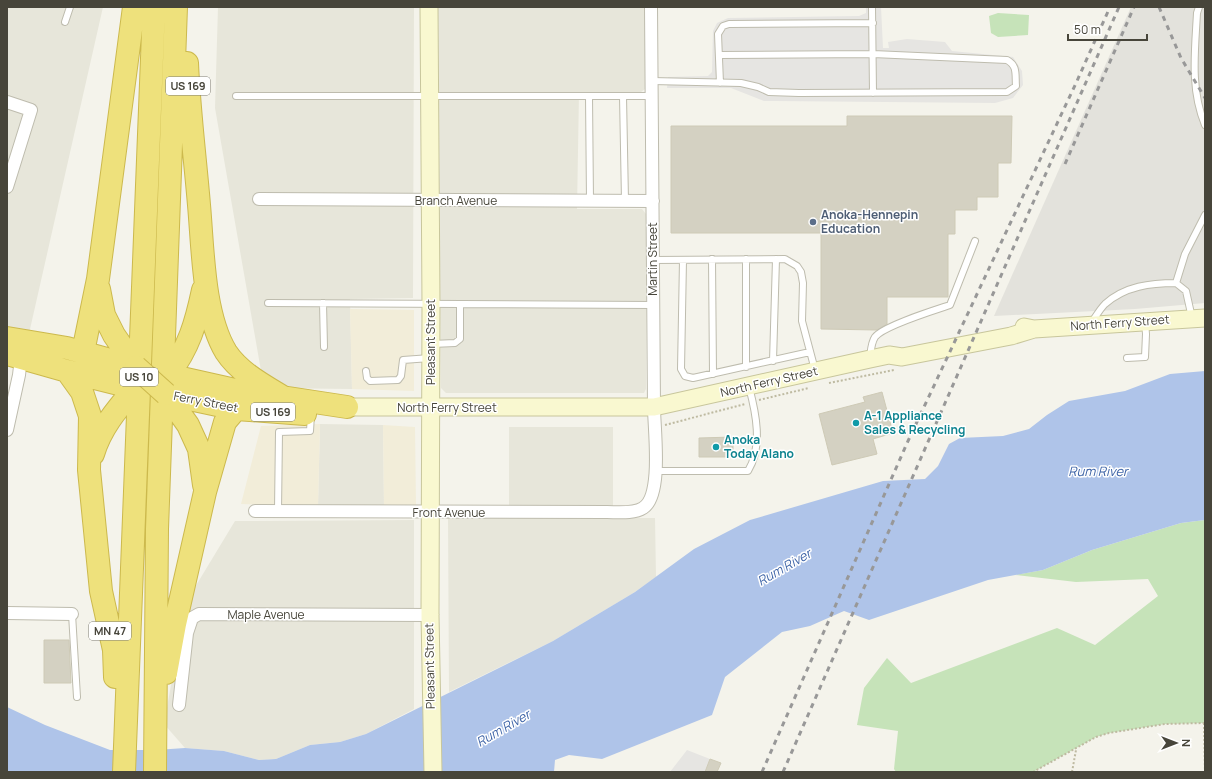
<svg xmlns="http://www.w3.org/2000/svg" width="1212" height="779" viewBox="0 0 1212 779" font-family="Manrope,sans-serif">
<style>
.residential{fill:#e7e6da}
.commercial{fill:#f2edd9}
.industrial{fill:#e3e2dc}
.green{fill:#c6e3b9}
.parking{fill:#e6e5e2}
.water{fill:#afc4e9}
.building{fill:#d4d1c2;stroke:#cecab6}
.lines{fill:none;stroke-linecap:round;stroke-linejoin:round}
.lane-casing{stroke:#bebcae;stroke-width:8}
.street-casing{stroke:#bebcae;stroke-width:14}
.secondary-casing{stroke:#c8c69c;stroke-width:19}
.highway-casing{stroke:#ccb94d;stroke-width:24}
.path{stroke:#bebaa1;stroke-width:2;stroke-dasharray:2 2;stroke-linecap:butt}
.lane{stroke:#fff;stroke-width:6}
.street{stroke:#fff;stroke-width:12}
.secondary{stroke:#f9f8d0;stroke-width:17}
.highway{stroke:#eee17c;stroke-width:22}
.rail{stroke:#989898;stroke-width:3;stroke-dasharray:5 5;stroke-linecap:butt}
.highway-bridge-casing{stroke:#ccb94d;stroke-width:24;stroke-linecap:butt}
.highway-bridge{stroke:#eee17c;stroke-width:22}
.service-dot{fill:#5c6f8a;stroke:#fff;stroke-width:1.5}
.culture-dot{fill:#0f9aa8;stroke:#fff;stroke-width:1.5}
.labels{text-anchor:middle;stroke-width:3;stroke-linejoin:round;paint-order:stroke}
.shield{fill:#fff;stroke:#7e7d75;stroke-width:1}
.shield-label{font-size:11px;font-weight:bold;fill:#47453a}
.street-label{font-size:12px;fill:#47453a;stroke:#fff}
.service-label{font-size:12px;font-weight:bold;fill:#4e5e75;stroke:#fff;text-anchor:start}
.culture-label{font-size:12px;font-weight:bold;fill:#0d838f;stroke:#fff;text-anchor:start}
.water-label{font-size:13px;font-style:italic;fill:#3e64a7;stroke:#fff}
</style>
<rect width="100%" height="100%" fill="#f4f3eb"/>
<path class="residential" d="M7 7H103L28 338 7 331Z
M218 7H414L413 298 350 299 352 389 264 388 215 108Z
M438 7H645V89L641 92 579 93 577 209H642L646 214V389L644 393H446L441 388Z
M320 424 383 425 384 506H318Z
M509 427H613V506L509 505Z
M448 518H655L656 577 635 592 553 641 449 692Z
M414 520V709L366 734 340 742 310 745 276 759 259 760 224 751 185 748 164 724 186 602 235 521Z"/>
<path class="commercial" d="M350 309 414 310V391L352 389Z
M320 424 318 506 241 504 261 426Z
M383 425 415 427 416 505 384 506Z"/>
<path class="industrial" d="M1131 7H1205V303L1135 309 994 316Z"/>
<path class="green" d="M998 13 1029 15 1028 35 998 37 991 33 989 16Z
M1205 520V723L1165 724 1109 733 1096 737 1033 772H896L894 769 898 731 857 725 864 688 887 658 911 683 1057 628 1095 645 1158 596 1148 579 1076 582 1015 575 1043 570 1092 550 1181 523Z"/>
<path class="parking" d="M866 7H881L883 48H889L888 42 907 39 945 42 952 51 1013 57 1022 71 1023 85 1013 98 995 103 775 101H764L731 88H667L668 77 708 76 712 72 713 31 717 23 728 18 859 16 866 13Z
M687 750 710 759 705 772H670Z"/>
<path class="water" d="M1205 371V520L1181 523 1092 550 1043 570 988 580 869 620 844 611 810 626 782 632 725 677 712 715 602 759 569 755 555 760 554 772H7V707L45 725 110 750H156L185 748 224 751 259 760 276 759 310 745 340 742 366 734 553 641 635 592 694 549 750 520 883 481 925 479 938 466 949 444 960 438 1003 436 1029 429 1047 415 1069 401 1125 391 1170 374Z"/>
<path class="building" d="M847 116H1012L1011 163H998V197H977V210H955V234H948V297H887V324L877 330 821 329V233H671V126H847Z
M882 392 893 433 873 439 877 454 832 465 819 414 865 402 863 397Z
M733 437V457H699V438Z
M44 640H69L71 683H44Z
M710 759 721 763 717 772H705Z"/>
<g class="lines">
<g class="lane-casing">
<path id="lane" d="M872 7 873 93
M1199 7 1197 13C1195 51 1190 89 1205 125
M65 22 70 7
M652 81 741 83 758 87 769 92 799 93 1007 92 1016 86C1015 75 1018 66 1007 60L873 54 719 55
M720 83 718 34 723 26 729 24 873 23
M236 96H652
M589 96 590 201
M623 96 625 201
M712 259 713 374
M746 259V367
M653 260 785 259 797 266 801 272 803 283 802 321 815 370
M683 260 681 369 685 376 693 378 810 352
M1176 283 1185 254 1205 215
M268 303 654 305
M323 303 324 347
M1092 322C1096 316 1100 309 1105 304 1125 286 1151 283 1176 283L1186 291 1192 318
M432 344 455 343 460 339V304
M870 358C871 350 871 343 875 337 883 326 935 310 950 305L975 241
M1127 358 1145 357 1146 334 1145 323
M773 361 776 259
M366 371 367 378 370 381 398 380 401 376 403 360 430 358
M655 471H748C763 446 756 413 749 387
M278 511 279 432 310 431 311 415
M72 614 77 697"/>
</g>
<g class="street-casing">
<path id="street" d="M7 102 31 110 7 187
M259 199 653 201
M7 430 19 375 21 358
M255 511 607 512C617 512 634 514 643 508 663 496 654 429 654 407L651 7
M7 613 72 614
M179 705 187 633 192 618 199 614 430 615"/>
</g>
<g class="secondary-casing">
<path id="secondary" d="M429 7 431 304 430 615 433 772
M1024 327 1034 329 1205 318
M347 407H654L870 359 889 355 902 357 1011 336 1034 329"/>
</g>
<g class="highway-casing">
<path id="highway" d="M187 63C189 110 195 157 199 205 203 249 203 314 226 352 239 372 263 385 283 397
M99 289 104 315 114 335 136 367
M203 290C196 323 189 348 168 375L235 390 347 407
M7 338 67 348 136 367
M83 352 98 279 134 7
M7 354 67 371 135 388C118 408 101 427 93 454
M67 371 82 392 90 416 89 470 101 591 114 650 115 677
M166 394 236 409 305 414
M166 394 188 425 199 449 204 485
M166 673 175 624 205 492 225 422 236 409
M124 772 154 7
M155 772 157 529 176 7"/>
</g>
<path class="path" d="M829 383 894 370
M759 400 809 388
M665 425 745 404
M1204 723 1205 772
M1033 772 1096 737 1109 733 1165 724 1205 723
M1072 772 1076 750"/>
<use href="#lane" class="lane"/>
<use href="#street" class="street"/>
<use href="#secondary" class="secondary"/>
<use href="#highway" class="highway"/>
<path class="rail" d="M1159 7 1181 58 1205 98
M1065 164 1134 7
M762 772 908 441 1077 81 1110 7
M783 772 1119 7"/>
<g class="highway-bridge-casing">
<path id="highway-bridge" d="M136 367 166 394"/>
</g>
<use href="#highway-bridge" class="highway-bridge"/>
</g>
<circle class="service-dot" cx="813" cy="222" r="4"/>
<g class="culture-dot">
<circle cx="856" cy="423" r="4"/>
<circle cx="716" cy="447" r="4"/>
</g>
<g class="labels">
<g class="shield">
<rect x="166" y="77" width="44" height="18" rx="3"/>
<rect x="120" y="368" width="38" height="18" rx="3"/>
<rect x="251" y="403" width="44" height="18" rx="3"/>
<rect x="89" y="622" width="42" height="18" rx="3"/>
</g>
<g class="shield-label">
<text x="188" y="90">US 169</text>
<text x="139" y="381">US 10</text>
<text x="273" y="416">US 169</text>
<text x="110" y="635">MN 47</text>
</g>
<g class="street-label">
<text x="456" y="205">Branch Avenue</text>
<text transform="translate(653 259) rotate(-90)" y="4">Martin Street</text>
<text transform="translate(1120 323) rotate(-4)" y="4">North Ferry Street</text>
<text transform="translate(431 342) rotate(-90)" y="4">Pleasant Street</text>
<text transform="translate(769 382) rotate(-13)" y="4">North Ferry Street</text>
<text transform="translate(206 402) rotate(11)" y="4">Ferry Street</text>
<text x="447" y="412">North Ferry Street</text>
<text x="449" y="517">Front Avenue</text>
<text x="266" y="619">Maple Avenue</text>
<text transform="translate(430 666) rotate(-91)" y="4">Pleasant Street</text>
</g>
<g class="service-label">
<text x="821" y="219">Anoka-Hennepin<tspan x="821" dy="14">Education</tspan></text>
</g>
<g class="culture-label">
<text x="864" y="420">A-1 Appliance<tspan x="864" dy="14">Sales &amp; Recycling</tspan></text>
<text x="724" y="444">Anoka<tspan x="724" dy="14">Today Alano</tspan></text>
</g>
<g class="water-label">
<text x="1098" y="476">Rum River</text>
<text transform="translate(784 567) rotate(-30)" y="5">Rum River</text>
<text transform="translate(503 728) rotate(-30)" y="5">Rum River</text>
</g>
</g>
<rect width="1212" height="779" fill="none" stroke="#47453a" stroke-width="16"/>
<g transform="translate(1176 743) rotate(90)" stroke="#ffffff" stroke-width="3" paint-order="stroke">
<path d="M0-3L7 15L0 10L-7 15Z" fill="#47453a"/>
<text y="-6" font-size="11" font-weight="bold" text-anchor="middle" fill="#47453a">N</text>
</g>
<path d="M1068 34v6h79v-6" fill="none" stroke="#47453a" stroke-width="2"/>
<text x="1074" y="34" font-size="12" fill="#47453a" stroke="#ffffff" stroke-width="3" paint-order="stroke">50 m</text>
</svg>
